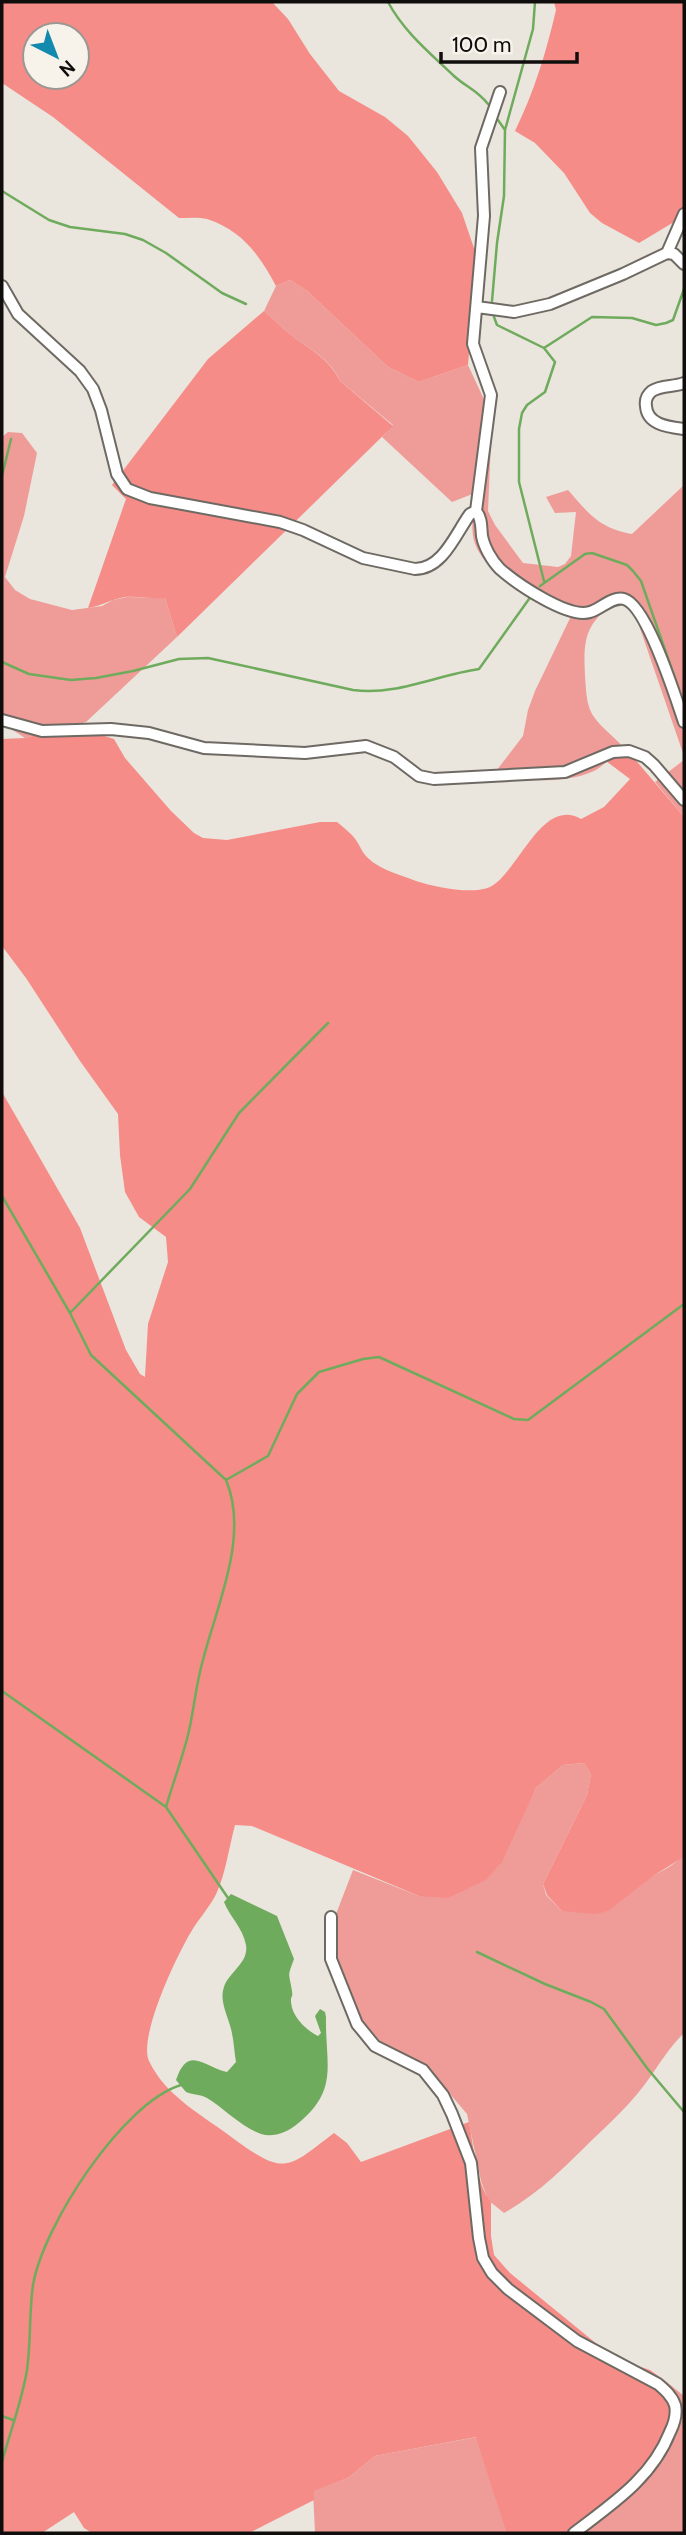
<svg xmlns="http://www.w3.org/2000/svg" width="686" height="2535" viewBox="0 0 686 2535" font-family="Cabin,sans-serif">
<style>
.green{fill:#ef9c98}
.forest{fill:#f58c88;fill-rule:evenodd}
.water{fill:#6fab5c}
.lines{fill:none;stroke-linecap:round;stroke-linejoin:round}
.stream{stroke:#6fab5c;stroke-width:2.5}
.minor-casing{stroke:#6e6a63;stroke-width:14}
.minor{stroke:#fff;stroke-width:10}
</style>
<rect width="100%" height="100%" fill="#eae5dd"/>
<path class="green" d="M290 280 306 290 388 367 419 382 468 365 488 408 491 441 488 511 495 525 523 563 558 567 565 564 571 556 576 512 555 513 546 497 568 490C589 514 599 528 632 534L684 485V756L633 608 617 599C586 625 583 636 585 676 586 688 586 703 592 714 602 730 619 739 629 755L616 754C609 759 602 767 594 771 563 785 524 779 490 779L523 736 528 710 535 691 572 614C540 597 480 576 473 536 471 522 474 507 475 493L452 502 382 437 393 425 340 381C330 359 313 351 295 338 284 330 275 320 264 311L276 286Z
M8 432 22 433 37 453 24 516 5 577 15 590 30 599 72 610 102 606 113 600 127 597 165 598 177 637 86 722 25 738 2 723V437Z
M684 760V817L655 782Z
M584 1763 591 1774 587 1795 543 1884 546 1895 562 1911C588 1901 673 1875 684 1853V2033C666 2050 654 2074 638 2093 624 2110 608 2125 592 2140 565 2167 538 2194 504 2213L488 2200 481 2181 467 2114 439 2081 419 2062 380 2041 361 2019 343 1979 332 1951 331 1927 353 1870 419 1896 522 1816 536 1788 563 1765Z
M668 2383 684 2396V2533H565L612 2500 673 2405Z
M477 2437 506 2533H315L313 2491 348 2478 375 2456Z"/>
<path class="forest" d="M2 2H272L288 19 310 54 339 91 385 117 408 136 437 172 462 213 477 257 468 365 419 382 388 367 306 290 290 280 276 286C260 256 242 230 207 219 199 217 188 218 179 218L53 117 2 83ZM35 35H77V77H35Z
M554 2H684V216L639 243 602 223 590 213 564 173 535 143 515 131C534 92 546 53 556 10Z
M264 311C275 320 284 330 295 338 313 351 329 359 340 381L393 426 177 637 165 598C152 599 137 596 125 597 112 599 101 606 88 608L126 499 112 485 208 359Z
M71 726 114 739 125 758 171 811 194 833 203 838 227 840 320 822H337C344 828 351 833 356 840 360 846 363 854 368 858 380 870 401 875 416 881 434 887 473 895 490 887 518 873 542 796 581 819L604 807 630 779 606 761 616 754 633 757 684 817V1853L682 1858 653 1876 608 1911 596 1914 562 1911 547 1895 543 1884 587 1795 591 1774 584 1763 563 1765 536 1788 502 1862 486 1880 448 1898 419 1896 252 1826 235 1825C229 1847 226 1872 217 1892 211 1906 199 1918 191 1932 177 1955 138 2037 149 2061 167 2098 203 2115 234 2139 285 2176 287 2169 334 2133L347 2143 361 2162 469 2122C473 2143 477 2187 491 2202V2236L494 2255 510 2273 614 2358 650 2370 668 2383 673 2405 670 2426 650 2463 612 2500 565 2533H506L476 2437 375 2456 348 2478 314 2491V2500L249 2533H92L84 2528 74 2512 42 2533H2V1092L80 1228 126 1350 140 1374 145 1377 148 1324 168 1262 166 1237 139 1217 125 1192 120 1155 118 1114 80 1061 26 978 2 946V739L25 738Z"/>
<path class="water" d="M231 1894 277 1916 294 1959C287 1978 289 1972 292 1991 293 2000 291 1993 291 2002 292 2017 306 2030 318 2036L321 2033 315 2016 320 2009 325 2012 326 2017C325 2065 340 2090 296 2125 287 2132 273 2138 261 2134 241 2127 224 2108 207 2098 200 2094 194 2095 186 2092L176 2080C188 2044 204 2067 227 2072L236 2062C234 2051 234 2040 231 2029 228 2016 219 2001 224 1987 229 1972 249 1963 246 1945 243 1928 230 1917 224 1902Z"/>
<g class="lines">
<path class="stream" d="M388 2C404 32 430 53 454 76 466 87 477 90 488 104
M498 120 505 130
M2 191 49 220 70 227 125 234 143 240 166 253 222 293 246 304
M492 301 497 243 504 196 505 130 533 29 535 2
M494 317 497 325 544 348 555 362 545 392 527 405 522 413 519 429V482L544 581
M544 348 592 317 632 318 656 325 666 323 673 320 684 289
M2 476 11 439
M540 586 585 554 592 553 627 565 633 571 641 581 678 687
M2 662 29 674 71 680 96 678 133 671 179 659 208 658 353 690C396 696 437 675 479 669L529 599
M2 1196 70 1313 91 1355 226 1480C251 1539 213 1613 200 1672 195 1693 193 1715 188 1735 182 1759 173 1783 166 1807
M70 1313 190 1189 239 1113 328 1023
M226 1480 268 1456 297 1394 319 1372 363 1359 379 1357 514 1419 528 1420 684 1304
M2 1691 166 1807 228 1898
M477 1952 545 1984 591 2002 604 2009 647 2068 684 2112
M2 2416 13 2420
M2 2462C10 2432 22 2401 27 2370 31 2342 29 2313 33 2285 43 2226 122 2103 181 2085"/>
<g class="minor-casing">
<path id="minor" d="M667 253 684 214
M2 286 18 314 80 371 93 389 101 410 117 474 127 489 150 498 280 522 303 530 363 558 415 569C443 569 456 533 470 514L476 511C482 518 481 527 482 536 484 547 492 561 500 569 516 583 568 619 590 612 601 609 612 596 624 599 647 605 676 699 684 722
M477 307 514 312 550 304 623 274 667 253 674 254 684 264
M684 383C674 387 661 385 652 391 647 395 645 400 646 406 647 425 669 427 684 429
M476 511 491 395 473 344 484 216 481 148 500 92
M2 720 42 731 111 729 149 733 204 748 305 753 366 746 394 757 419 776 434 779 565 772 613 752 629 751 645 757 654 765 684 800
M331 1917V1959L357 2024 375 2046 423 2070 443 2095 452 2114 471 2163 479 2238 483 2258 492 2273 508 2289 577 2341 658 2384C665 2390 672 2396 675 2405 677 2414 674 2424 670 2432 652 2478 612 2504 574 2533"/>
</g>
<use href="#minor" class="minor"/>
</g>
<rect width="686" height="2535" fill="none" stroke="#100e0c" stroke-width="7"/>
<g transform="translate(56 56) rotate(138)"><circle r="33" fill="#f7f3eb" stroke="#9b9792" stroke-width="2"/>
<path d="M0-5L12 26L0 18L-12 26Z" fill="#118aad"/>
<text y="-10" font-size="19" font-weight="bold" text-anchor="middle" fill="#100e0c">N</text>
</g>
<path d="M441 52v10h136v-10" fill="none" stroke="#100e0c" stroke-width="3.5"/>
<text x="452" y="52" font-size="21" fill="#100e0c" stroke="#f7f3eb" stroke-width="5" paint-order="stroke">100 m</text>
</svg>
